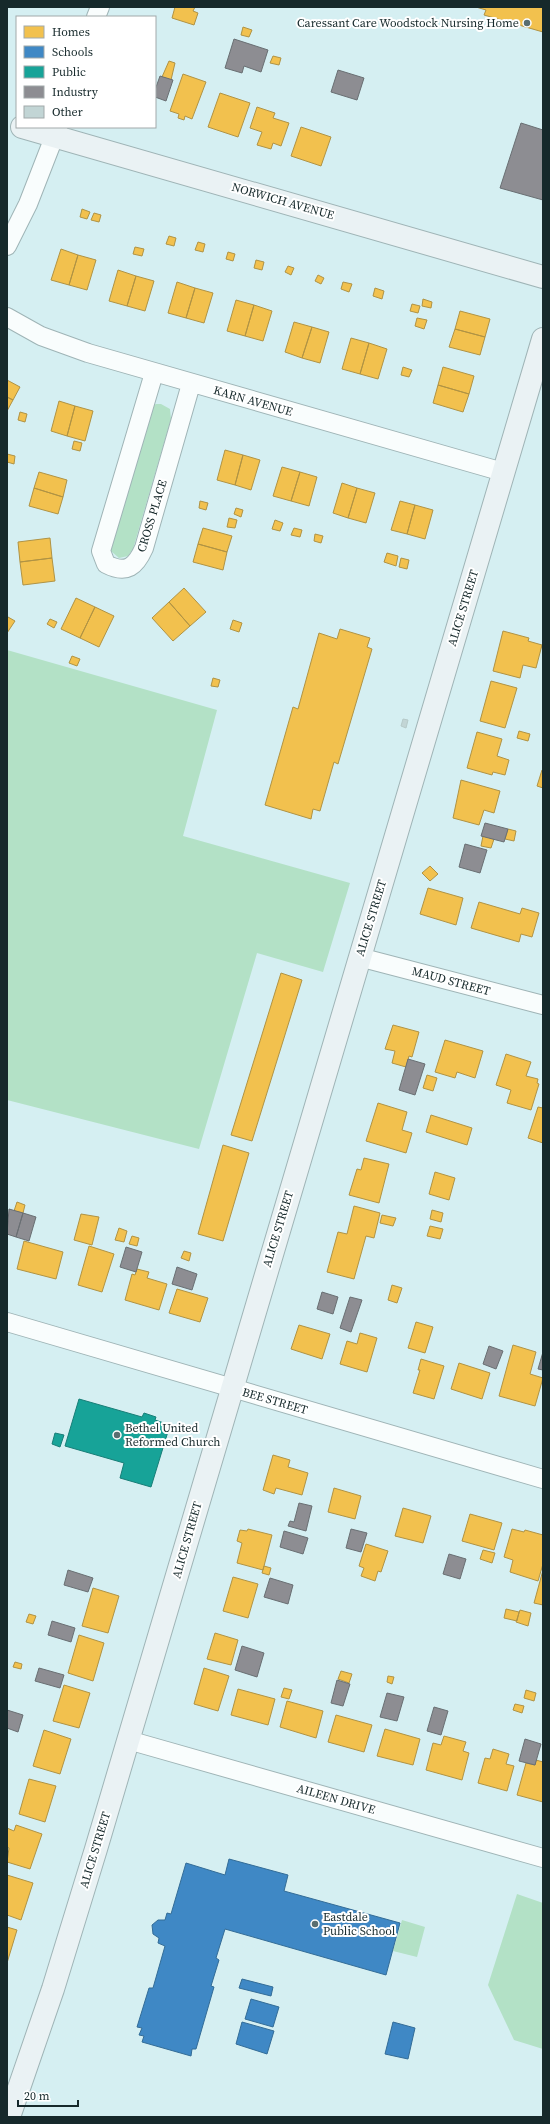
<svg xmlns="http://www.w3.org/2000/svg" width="550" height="2124" viewBox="0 0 550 2124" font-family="'Source Serif 4',serif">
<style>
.green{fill:#b3e1c6}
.homes{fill:#f2c14e;stroke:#b09344}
.schools{fill:#3f88c5;stroke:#336c97}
.public{fill:#17a398;stroke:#177e77}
.industry{fill:#8d8d92;stroke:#696f73}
.building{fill:#c2d5d5;stroke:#b6cac9}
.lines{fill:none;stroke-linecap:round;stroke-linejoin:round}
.street-casing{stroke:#9fb4b6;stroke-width:20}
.secondary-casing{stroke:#9fb4b6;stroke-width:24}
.street{stroke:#f9fdfd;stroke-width:18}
.secondary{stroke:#eaf2f4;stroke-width:22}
.poi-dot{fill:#596e71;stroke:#fff;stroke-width:1.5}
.labels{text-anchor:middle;stroke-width:4;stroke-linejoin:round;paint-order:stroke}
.poi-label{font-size:12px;fill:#16292b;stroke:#fff;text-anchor:start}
.street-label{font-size:12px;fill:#16292b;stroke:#fff}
</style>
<rect width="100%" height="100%" fill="#d5eff2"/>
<path class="green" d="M156 404H161L170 409 171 419 133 549 128 556 119 558 111 551V544L152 406Z
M7 650 217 710 183 836 350 883 323 972 257 953 199 1149 7 1100Z
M517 1894 543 1903V2049L514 2040 488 1985Z
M402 1920 425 1927 417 1957 393 1951Z"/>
<path class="homes" d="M175 7H195L193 11 198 13 194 25 172 18Z
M476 7H543V32L484 15 486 10Z
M243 27 252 30 249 37 241 35Z
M273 56 281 58 279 65 270 63Z
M169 61 175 63 171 80 162 77Z
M183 74 206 82 192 119 185 116 184 120 178 118 179 114 170 111Z
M220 93 250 103 238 137 208 127Z
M257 107 275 113 273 118 289 123 281 146 273 143 271 149 257 145 262 132 250 128Z
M301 127 331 137 321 166 291 156Z
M82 209 90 212 87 219 80 217Z
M94 213 101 215 99 222 91 220Z
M169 236 176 238 174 246 166 244Z
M198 242 205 244 203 252 195 250Z
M135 247 144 249 142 256 133 254Z
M61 249 78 255 69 285 51 280Z
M228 252 235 254 233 261 226 259Z
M78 255 96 260 87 290 69 285Z
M256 260 264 262 262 270 254 268Z
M288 266 294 268 291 275 285 272Z
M118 270 136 276 127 306 109 301Z
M318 275 324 278 321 284 315 281Z
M136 276 154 281 145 311 127 306Z
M177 282 195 288 186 318 168 313Z
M343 282 352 284 349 292 341 289Z
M195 288 213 293 204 323 186 318Z
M375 288 384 291 382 299 373 296Z
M423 299 432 302 431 308 422 306Z
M236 300 254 305 245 336 227 331Z
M412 304 420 306 418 313 410 311Z
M254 305 272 311 263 341 245 336Z
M460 311 490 319 485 337 455 329Z
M417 318 427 320 424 329 415 326Z
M294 322 312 327 302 358 285 352Z
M312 327 329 332 320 363 302 358Z
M455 329 485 337 480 355 449 347Z
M351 338 369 343 360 374 342 369Z
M369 343 387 349 378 379 360 374Z
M403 367 412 370 409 377 401 375Z
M443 367 474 376 469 394 438 385Z
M7 380 20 387 13 400 7 397Z
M438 385 469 394 463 412 433 403Z
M7 397 13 400 7 411Z
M59 401 75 406 67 436 51 431Z
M75 406 93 411 85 441 67 436Z
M20 412 27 414 25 422 18 420Z
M74 441 82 443 80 451 72 449Z
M225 450 243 455 235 485 217 480Z
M7 454 15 456 14 464 7 462Z
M243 455 260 460 251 490 235 485Z
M282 467 300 472 291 501 273 496Z
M39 472 67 480 63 497 34 488Z
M300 472 317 477 309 506 291 501Z
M342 483 357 488 348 518 333 513Z
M34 488 63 497 58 514 29 506Z
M357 488 375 493 366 523 348 518Z
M200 501 208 503 206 510 199 508Z
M400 501 415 505 407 534 391 530Z
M415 505 433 510 425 539 407 534Z
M236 508 243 510 241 517 234 514Z
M229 518 237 520 235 528 227 527Z
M275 520 283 523 280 531 272 529Z
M203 528 232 536 227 552 198 544Z
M294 528 302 530 300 537 291 535Z
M315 534 323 536 321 543 314 541Z
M50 538 52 558 20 562 18 542Z
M198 544 227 552 223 570 193 562Z
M387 553 398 556 396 566 384 562Z
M52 558 55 581 23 585 20 562Z
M401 558 409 560 407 569 399 567Z
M184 588 206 612 190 626 169 602Z
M76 598 95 607 80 638 61 629Z
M169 602 190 626 173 641 152 618Z
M95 607 114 616 99 647 80 638Z
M8 617 15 621 7 633V619Z
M50 619 57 622 54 628 47 624Z
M233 620 242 623 239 632 230 629Z
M340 629 370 638 367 647 372 649 338 764 334 762 320 811 313 809 311 819 265 805 293 707 298 709 319 633 337 639Z
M503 631 529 638 528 641 542 645 536 668 523 665 520 678 493 671Z
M72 656 80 659 77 666 69 663Z
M213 678 220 680 218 687 211 686Z
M491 681 517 688 505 728 480 721Z
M519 731 530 734 528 741 517 738Z
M477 732 502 739 497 756 509 760 505 775 493 772 492 775 467 768Z
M542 770H543V788L537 786Z
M461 780 500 791 494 813 484 810 479 825 453 818Z
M508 829 516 831 514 841 505 839Z
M483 836 494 839 491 848 481 846Z
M430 866 438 874 430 881 422 873Z
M428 888 463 898 456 925 420 914Z
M479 902 520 914 522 908 539 913 532 937 521 934 519 942 471 928Z
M281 973 302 980 252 1141 231 1135Z
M393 1025 419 1032 412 1057 409 1056 406 1067 392 1063 395 1051 385 1049Z
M445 1040 483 1051 475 1078 457 1072 455 1078 435 1072Z
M506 1054 531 1062 526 1076 538 1079 537 1083 539 1084 531 1110 507 1103 511 1090 496 1085Z
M427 1075 437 1078 433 1091 423 1088Z
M378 1103 407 1112 402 1130 412 1133 406 1153 366 1141Z
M538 1107 543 1108V1143L528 1138Z
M431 1115 472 1128 467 1145 426 1132Z
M223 1145 249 1153 223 1241 198 1234Z
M364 1158 389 1164 379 1203 349 1195 357 1169 361 1170Z
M435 1172 455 1178 449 1200 429 1194Z
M17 1202 25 1205 23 1213 14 1211Z
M354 1206 380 1213 374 1238 366 1236 354 1279 327 1272 338 1232 347 1234Z
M432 1210 443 1213 441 1222 430 1219Z
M81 1214 99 1217 92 1245 74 1240Z
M382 1215 396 1218 393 1226 380 1223Z
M430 1226 443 1229 440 1239 427 1236Z
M119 1228 127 1231 124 1242 115 1240Z
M132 1236 139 1238 137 1246 129 1244Z
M24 1241 63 1252 56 1279 17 1269Z
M89 1246 114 1254 102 1292 78 1285Z
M184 1251 191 1253 189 1261 181 1258Z
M137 1269 149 1272 147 1278 167 1284 159 1310 125 1300 132 1274 135 1275Z
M392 1285 402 1288 397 1303 388 1300Z
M177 1289 208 1298 200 1322 169 1313Z
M416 1322 433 1327 425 1353 408 1348Z
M299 1325 330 1334 322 1359 291 1349Z
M360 1333 377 1338 367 1372 340 1364 347 1341 357 1344Z
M513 1345 536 1352 530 1374 543 1378 535 1406 499 1396Z
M421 1359 444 1366 434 1399 413 1393 420 1370H418Z
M459 1363 490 1373 482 1399 451 1389Z
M273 1455 290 1460 288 1467 308 1473 302 1495 276 1488 274 1494 263 1490Z
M334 1488 361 1496 355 1519 328 1512Z
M403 1508 431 1516 423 1543 395 1536Z
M470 1514 502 1523 494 1550 462 1541Z
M248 1529 272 1535 263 1570 237 1563 242 1543 237 1541 240 1530 247 1531Z
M512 1529 524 1532 525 1530 543 1535V1564L538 1581 510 1572 513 1560 504 1557Z
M366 1544 388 1551 381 1572 378 1571 375 1581 361 1576 364 1568 359 1566Z
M483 1550 495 1553 492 1563 480 1559Z
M264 1566 271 1568 269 1575 262 1573Z
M543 1570V1605L534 1603Z
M233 1577 258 1584 248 1618 223 1611Z
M93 1588 119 1596 108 1633 82 1626Z
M506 1609 519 1612 517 1621 504 1618Z
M520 1610 531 1613 528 1626 516 1622Z
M29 1614 36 1616 33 1624 26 1622Z
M215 1633 238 1640 231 1665 207 1659Z
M79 1635 104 1643 93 1681 68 1673Z
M15 1662 22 1664 21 1669 13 1667Z
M204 1668 229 1676 218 1711 194 1704Z
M341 1671 352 1674 349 1683 338 1679Z
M388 1676 394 1677 392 1684 387 1682Z
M64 1685 90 1693 79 1728 53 1721Z
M284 1688 292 1690 289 1699 281 1697Z
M238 1689 275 1699 268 1725 231 1715Z
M526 1690 536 1693 534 1701 524 1698Z
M287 1701 323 1711 316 1738 280 1727Z
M515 1704 524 1706 522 1713 513 1710Z
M336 1715 372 1725 364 1752 328 1742Z
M385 1729 420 1739 413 1765 377 1756Z
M44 1730 71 1739 60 1774 33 1766Z
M444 1736 466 1742 463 1751 469 1753 462 1780 426 1770 433 1743 441 1745Z
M493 1749 509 1754 506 1764 514 1766 507 1791 478 1783 485 1758 490 1759Z
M536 1760 543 1762V1802L517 1795 526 1763 535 1765Z
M29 1779 56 1786 45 1822 19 1814Z
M16 1825 42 1834 30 1869 7 1862 9 1848 7 1847V1828L14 1831Z
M7 1875 33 1883 21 1920 7 1915Z
M7 1927 17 1930 7 1963Z"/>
<path class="schools" d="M229 1859 288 1875 284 1891 400 1923 386 1975 225 1929 216 1958 219 1960 211 1986 214 1987 196 2049H192L191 2056 142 2042 144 2036 139 2035 142 2028 137 2027 149 1988H153L165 1946 158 1943 159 1938 153 1934 152 1925 158 1920H165L167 1913 171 1914 186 1863 225 1875Z
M242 1979 273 1987 271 1996 239 1988Z
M251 1999 279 2007 273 2027 245 2019Z
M242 2022 274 2031 267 2054 236 2044Z
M393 2022 415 2028 408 2059 385 2054Z"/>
<path class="public" d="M79 1399 142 1417 144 1413 156 1417 155 1420 170 1425 151 1487 120 1478 124 1463 65 1446Z
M55 1433 64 1435 60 1447 52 1444Z"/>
<path class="industry" d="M234 39 268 50 261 72 244 66 242 73 225 68Z
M338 70 364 78 357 100 331 92Z
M160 76 173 80 166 101 155 97V90Z
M521 123 543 130V200L500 188Z
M485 823 508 829 504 842 481 836Z
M465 844 487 850 480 873 459 867Z
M408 1059 425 1064 415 1095 399 1090Z
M9 1209 23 1213 16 1237 7 1234Z
M23 1213 36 1217 29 1241 16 1237Z
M126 1247 142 1252 136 1272 120 1267Z
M177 1267 197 1274 192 1290 172 1284Z
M322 1292 338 1297 333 1314 317 1309Z
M350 1297 362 1300 351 1332 340 1328Z
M489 1346 503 1351 496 1369 483 1364Z
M543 1352V1370L538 1369Z
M299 1503 312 1506 306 1531 288 1526 290 1521 294 1522Z
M351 1529 367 1533 361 1552 346 1548Z
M284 1531 308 1538 303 1554 280 1547Z
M449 1554 466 1559 460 1579 443 1574Z
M68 1570 93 1578 88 1592 64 1585Z
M270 1578 293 1585 288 1604 264 1597Z
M52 1621 75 1628 71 1642 48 1635Z
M242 1646 264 1653 257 1677 235 1670Z
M39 1668 64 1675 60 1688 35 1681Z
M337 1680 350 1684 343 1706 331 1703Z
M387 1693 404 1697 397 1721 380 1717Z
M434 1707 448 1711 441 1735 427 1731Z
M7 1710 23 1715 18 1732 7 1728Z
M525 1739 541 1744 535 1765 519 1761Z"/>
<path class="building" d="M403 719 408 720 406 728 401 726Z"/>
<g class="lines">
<g class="street-casing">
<path id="street" d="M96 17 100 7
M7 246 28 204 58 127
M7 317 41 336 88 353 503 472
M154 373 101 551 106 564C127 575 136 566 144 548L191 384
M359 957 543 1005
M7 1322 543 1479
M128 1740 543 1858"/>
</g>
<g class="secondary-casing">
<path id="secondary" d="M22 127 543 277
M9 2117 53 1989 96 1849 543 339"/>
</g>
<use href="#street" class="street"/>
<use href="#secondary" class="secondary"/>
</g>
<g class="poi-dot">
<circle cx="527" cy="23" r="4"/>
<circle cx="117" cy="1435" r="4"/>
<circle cx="315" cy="1924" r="4"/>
</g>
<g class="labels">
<g class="poi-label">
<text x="519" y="27" text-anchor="end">Caressant Care Woodstock Nursing Home</text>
<text x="125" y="1432">Bethel United<tspan x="125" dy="14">Reformed Church</tspan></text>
<text x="323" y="1921">Eastdale<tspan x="323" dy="14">Public School</tspan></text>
</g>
<g class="street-label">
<text transform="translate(283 201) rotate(16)" y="4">NORWICH AVENUE</text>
<text transform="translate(253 401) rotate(16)" y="4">KARN AVENUE</text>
<text transform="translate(152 516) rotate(-73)" y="4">CROSS PLACE</text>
<text transform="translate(463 608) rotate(-73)" y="4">ALICE STREET</text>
<text transform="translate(371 918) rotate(-73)" y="4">ALICE STREET</text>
<text transform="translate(451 981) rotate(15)" y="4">MAUD STREET</text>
<text transform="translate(278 1229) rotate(-73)" y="4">ALICE STREET</text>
<text transform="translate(275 1401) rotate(16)" y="4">BEE STREET</text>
<text transform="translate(187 1540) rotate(-74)" y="4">ALICE STREET</text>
<text transform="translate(336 1799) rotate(16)" y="4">AILEEN DRIVE</text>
<text transform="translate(95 1850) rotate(-73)" y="4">ALICE STREET</text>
</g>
</g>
<rect width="550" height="2124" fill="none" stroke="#16292b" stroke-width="16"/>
<rect x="16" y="16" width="140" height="112" fill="#ffffff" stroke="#a2a9aa"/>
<rect x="24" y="26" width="20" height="12" fill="#f2c14e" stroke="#a2a9aa"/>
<text x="52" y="36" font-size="12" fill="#16292b">Homes</text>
<rect x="24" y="46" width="20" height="12" fill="#3f88c5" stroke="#a2a9aa"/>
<text x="52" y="56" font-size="12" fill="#16292b">Schools</text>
<rect x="24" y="66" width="20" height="12" fill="#17a398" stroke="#a2a9aa"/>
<text x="52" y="76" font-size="12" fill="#16292b">Public</text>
<rect x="24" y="86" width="20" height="12" fill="#8d8d92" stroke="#a2a9aa"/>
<text x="52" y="96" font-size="12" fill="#16292b">Industry</text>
<rect x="24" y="106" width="20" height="12" fill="#c2d5d5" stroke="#a2a9aa"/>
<text x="52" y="116" font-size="12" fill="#16292b">Other</text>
<path d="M18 2100v6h60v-6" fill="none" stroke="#16292b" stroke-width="2"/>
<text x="24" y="2100" font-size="12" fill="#16292b" stroke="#ffffff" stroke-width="3" paint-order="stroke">20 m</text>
</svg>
